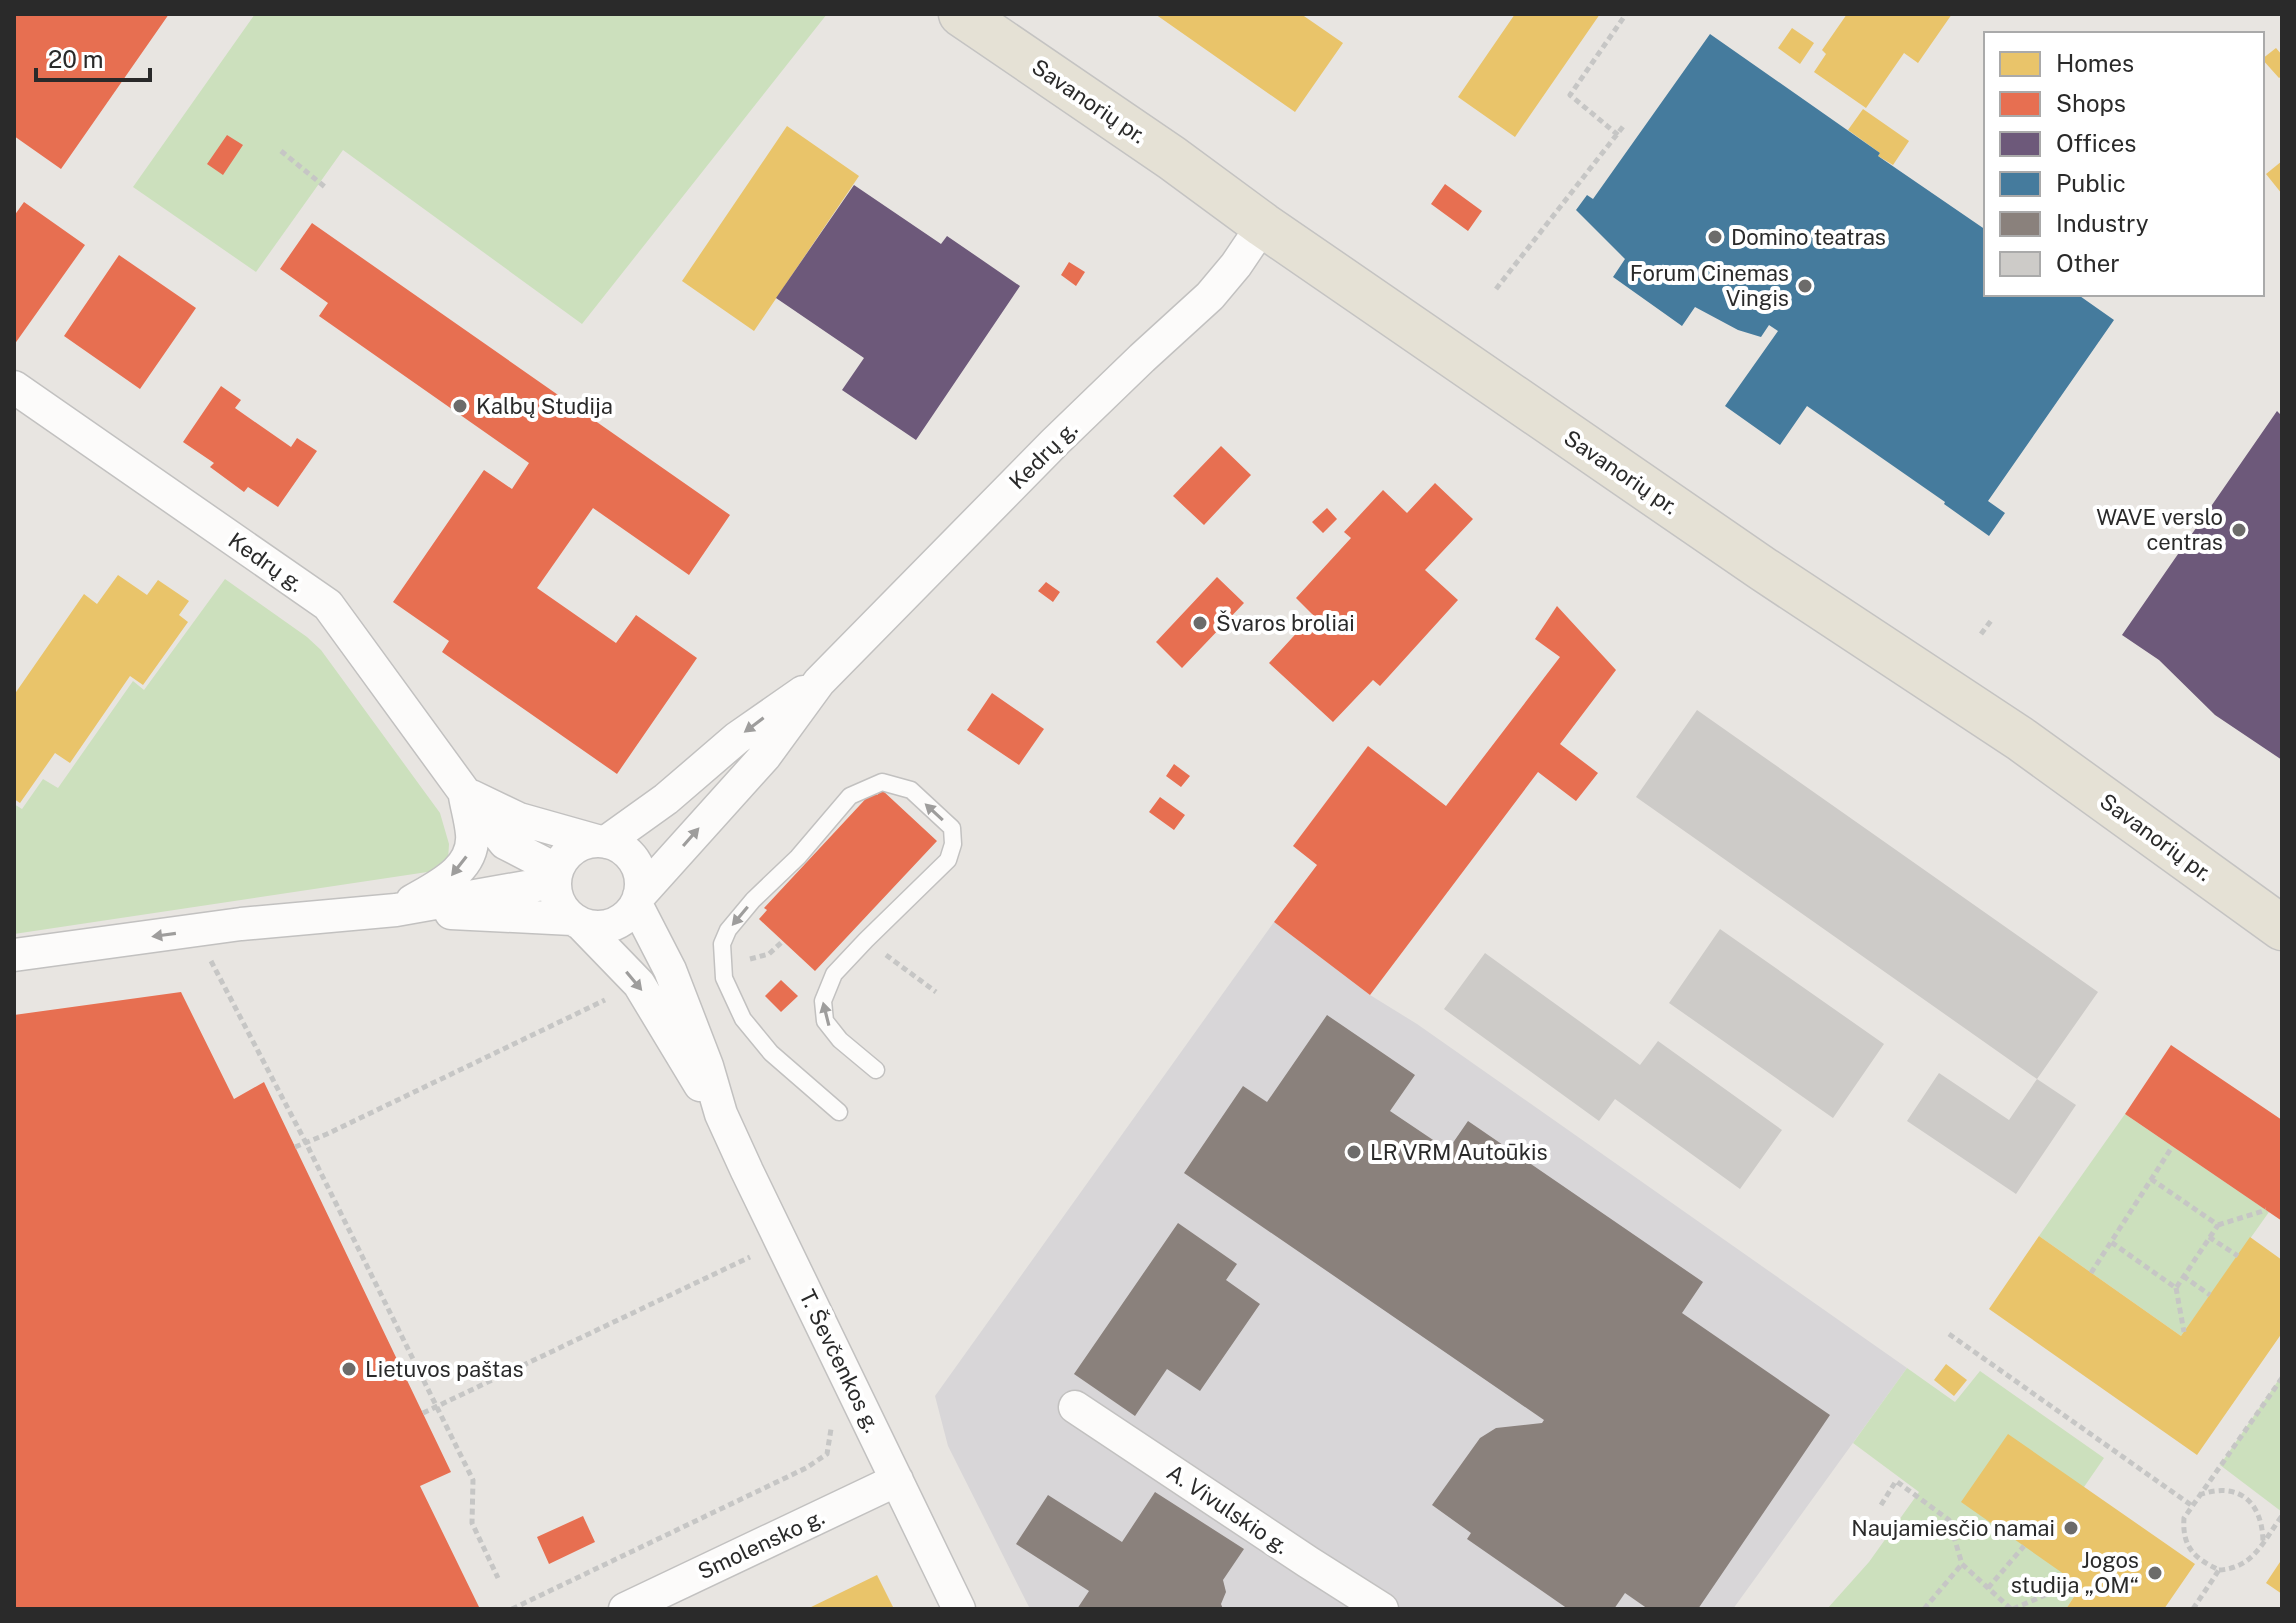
<svg xmlns="http://www.w3.org/2000/svg" width="2296" height="1623" viewBox="0 0 2296 1623" font-family="'Public Sans',sans-serif">
<style>
.industrial{fill:#d8d6d8}
.green{fill:#cce0bd}
.homes{fill:#e9c46a}
.shops{fill:#e76f51}
.offices{fill:#6d597a}
.public{fill:#457b9d}
.industry{fill:#8a817c}
.building{fill:#cdcbc8}
.lines{fill:none;stroke-linecap:round;stroke-linejoin:round}
.service-casing{stroke:#c2c1c0;stroke-width:19}
.minor-casing{stroke:#c2c1c0;stroke-width:35}
.primary-casing{stroke:#c4c3c2;stroke-width:47}
.path{stroke:#c6c6c5;stroke-width:5;stroke-dasharray:6 4;stroke-linecap:butt}
.service{stroke:#fcfbfa;stroke-width:16}
.minor{stroke:#fcfbfa;stroke-width:32}
.primary{stroke:#e5e1d5;stroke-width:44}
.oneway{fill:#9e9d9c}
.poi-dot{fill:#6c6b6a;stroke:#fff;stroke-width:3}
.labels{text-anchor:middle;stroke-width:8;stroke-linejoin:round;paint-order:stroke}
.street-label{font-size:22px;fill:#2a2a2a;stroke:#fff}
.poi-label{font-size:22px;fill:#2a2a2a;stroke:#fff;text-anchor:start}
</style>
<rect width="100%" height="100%" fill="#e8e5e1"/>
<path class="industrial" d="M1274 922 1370 995 1417 1024 1907 1368 1733 1609H1030L948 1446 935 1396Z"/>
<path class="green" d="M255 14H827L582 324 343 150 256 272 133 187Z
M225 579 307 637 321 650 440 813 449 844 448 861 434 871 14 934V804L22 809 43 779 58 788 133 681 144 690Z
M2125 1114 2269 1212 2181 1336 2039 1236Z
M1907 1368 1955 1402 1980 1371 2104 1458 2084 1487 2081 1586 2066 1609H1827L1869 1562 1919 1492 1853 1443Z
M2282 1375V1512L2220 1465Z"/>
<path class="homes" d="M1155 14H1301L1343 43 1295 112Z
M1515 14H1600L1515 137 1458 97Z
M1847 14H1952L1918 63 1904 53 1866 108 1814 72 1826 54 1822 50Z
M1792 28 1814 43 1800 64 1778 48Z
M2276 48 2282 55V76L2279 78 2262 59Z
M1863 109 1909 141 1893 165 1878 156 1880 153 1848 130Z
M787 126 859 176 754 331 682 281Z
M2282 161V194L2266 174Z
M118 575 147 595 158 580 189 601 179 615 188 622 143 685 130 676 70 763 55 753 20 803 14 799V695L84 594 97 604Z
M2039 1236 2181 1336 2250 1237 2282 1260V1333L2197 1455 1989 1309Z
M1946 1364 1967 1380 1954 1396 1934 1380Z
M2008 1434 2195 1564 2164 1609H2066L2081 1586 1961 1502Z
M2282 1559V1594L2266 1583Z
M877 1575 894 1609H807Z"/>
<path class="shops" d="M14 14H169L61 169 14 136Z
M227 135 243 145 223 175 207 164Z
M1445 184 1482 211 1468 231 1431 204Z
M24 202 85 245 14 345V216Z
M312 223 730 515 689 575 593 508 537 588 616 643 636 615 697 658 617 774 442 652 449 641 393 602 484 470 512 489 529 463 319 316 328 303 280 269Z
M119 255 196 308 140 389 64 336Z
M1069 262 1085 272 1076 286 1061 275Z
M221 386 241 400 235 408 291 447 297 438 317 451 278 507 248 487 244 492 210 467 214 463 183 442Z
M1221 446 1251 475 1204 525 1173 496Z
M1435 483 1473 519 1425 570 1458 600 1380 686 1373 680 1333 722 1269 663 1313 615 1296 598 1351 538 1344 532 1383 490 1407 513Z
M1327 508 1337 519 1323 533 1312 522Z
M1217 577 1244 603 1182 668 1156 642Z
M1046 582 1060 592 1053 602 1038 591Z
M1557 606 1616 670 1560 744 1598 773 1576 801 1538 772 1370 995 1274 922 1317 865 1293 846 1368 746 1446 806 1560 657 1535 639Z
M992 693 1044 729 1019 765 967 730Z
M1174 764 1190 776 1181 787 1166 776Z
M882 790 937 841 815 971 759 919 767 910 764 908 873 791 877 795Z
M1160 797 1185 815 1174 830 1149 812Z
M781 980 798 996 781 1012 765 996Z
M181 992 234 1099 264 1082 451 1472 420 1486 480 1609H14V1015Z
M2171 1045 2282 1120V1221L2125 1114Z
M583 1516 595 1542 549 1564 537 1537Z"/>
<path class="offices" d="M854 185 941 244 947 236 1020 286 916 440 842 390 864 358 776 298Z
M2277 411 2282 416V760L2215 715 2159 660 2122 635Z"/>
<path class="public" d="M1710 34 1880 153 1878 156 1986 230V294H2077L2114 320 1988 501 2005 513 1989 536 1944 504 1945 502 1807 406 1780 445 1725 406 1778 331 1769 325 1761 337 1738 330 1695 307 1682 326 1613 277 1625 259 1576 210 1587 195 1593 199Z"/>
<path class="industry" d="M1327 1015 1415 1075 1390 1111 1448 1150 1468 1121 1703 1282 1682 1313 1830 1415 1698 1609H1648L1625 1593 1614 1609H1568L1467 1539 1471 1533 1432 1505 1480 1438 1496 1428 1542 1423 1544 1420 1184 1173 1243 1086 1267 1102Z
M1178 1223 1237 1264 1226 1280 1260 1304 1200 1391 1167 1369 1135 1416 1074 1374Z
M1155 1492 1244 1549 1223 1580 1226 1592 1221 1604 1223 1609H1077L1089 1591 1016 1544 1048 1495 1122 1542Z"/>
<path class="building" d="M1697 710 2098 992 2037 1079 2076 1105 2016 1194 1907 1121 1939 1073 2009 1120 2037 1079 1636 797Z
M1720 929 1884 1044 1833 1118 1669 1003Z
M1485 953 1640 1065 1658 1041 1782 1130 1740 1189 1615 1099 1599 1121 1444 1009Z"/>
<g class="lines">
<g class="service-casing">
<path id="service" d="M839 1112 771 1053 743 1019 724 978 722 944 728 930 753 900 798 857 850 796 882 782 911 790 952 828 953 844 948 860 866 940 834 974 823 1001 825 1021 840 1040 876 1070"/>
</g>
<g class="minor-casing">
<path id="minor" d="M14 387 328 605 465 793 505 843 557 870
M471 796 519 819 597 841
M555 884a43 43 0 1 1 86 0a43 43 0 1 1-86 0Z
M606 842 666 799 737 738 803 692
M639 896 765 756 819 682 1055 442 1142 358 1210 296 1236 265 1263 225
M412 901C438 886 475 869 472 834 471 821 467 808 465 796
M636 904 670 970 707 1066 721 1114 747 1171 959 1609
M451 913 572 919
M581 924 639 984 700 1085
M14 955 241 924 396 910 554 882
M1075 1407 1308 1562 1382 1609
M625 1609 897 1480"/>
</g>
<g class="primary-casing">
<path id="primary" d="M961 14 1172 158 1263 225 1763 569 2022 740 2282 928"/>
</g>
<path class="path" d="M1618 135 1570 95 1626 14
M281 151 325 187
M1496 289 1625 124
M1981 634 1993 618
M886 955 936 992
M750 959 769 954 783 941
M211 961 306 1143 473 1480 472 1523 498 1578
M295 1147 327 1134 605 1000
M2151 1179 2218 1225 2176 1288 2111 1242 2172 1147
M2218 1225 2266 1210
M2209 1237 2238 1256
M2091 1273 2111 1242
M2183 1276 2210 1295
M2176 1288 2184 1332
M1949 1334 2191 1505
M423 1413 750 1257
M2199 1495C2238 1481 2262 1501 2263 1541
M1881 1505 1896 1481 1949 1520 1962 1564 2011 1609
M2219 1570C2254 1568 2263 1541 2282 1516
M1988 1588 2024 1546
M512 1609 806 1468 827 1454 831 1429
M1924 1609 1962 1564
M2013 1609 2075 1582
M2193 1609 2219 1570C2194 1558 2182 1547 2184 1518L2282 1378"/>
<use href="#service" class="service"/>
<use href="#minor" class="minor"/>
<use href="#primary" class="primary"/>
</g>
<defs><path id="oneway-solid" d="M-6-.8H1V-3.2L6.5 0L1 3.2V.8H-6Z" transform="scale(2)"/></defs>
<g class="oneway">
<use href="#oneway-solid" transform="translate(754 725) rotate(143)"/>
<use href="#oneway-solid" transform="translate(934 812) rotate(-137)"/>
<use href="#oneway-solid" transform="translate(691 837) rotate(-49)"/>
<use href="#oneway-solid" transform="translate(459 866) rotate(128)"/>
<use href="#oneway-solid" transform="translate(740 916) rotate(130)"/>
<use href="#oneway-solid" transform="translate(164 935) rotate(172)"/>
<use href="#oneway-solid" transform="translate(634 981) rotate(50)"/>
<use href="#oneway-solid" transform="translate(826 1014) rotate(-104)"/>
</g>
<g class="poi-dot">
<circle cx="1715" cy="237" r="8"/>
<circle cx="1805" cy="286" r="8"/>
<circle cx="460" cy="406" r="8"/>
<circle cx="2239" cy="530" r="8"/>
<circle cx="1200" cy="623" r="8"/>
<circle cx="1354" cy="1152" r="8"/>
<circle cx="349" cy="1369" r="8"/>
<circle cx="2071" cy="1528" r="8"/>
<circle cx="2155" cy="1573" r="8"/>
</g>
<g class="labels">
<g class="street-label">
<text transform="translate(1089 101) rotate(34)" y="8">Savanorių pr.</text>
<text transform="translate(1043 455) rotate(-45)" y="8">Kedrų g.</text>
<text transform="translate(1621 472) rotate(34)" y="8">Savanorių pr.</text>
<text transform="translate(266 562) rotate(35)" y="8">Kedrų g.</text>
<text transform="translate(2156 837) rotate(36)" y="8">Savanorių pr.</text>
<text transform="translate(840 1361) rotate(64)" y="8">T. Ševčenkos g.</text>
<text transform="translate(1228 1509) rotate(34)" y="8">A. Vivulskio g.</text>
<text transform="translate(761 1544) rotate(-25)" y="8">Smolensko g.</text>
</g>
<g class="poi-label">
<text x="1731" y="245">Domino teatras</text>
<text x="1789" y="281" text-anchor="end">Forum Cinemas<tspan x="1789" dy="25">Vingis</tspan></text>
<text x="476" y="414">Kalbų Studija</text>
<text x="2223" y="525" text-anchor="end">WAVE verslo<tspan x="2223" dy="25">centras</tspan></text>
<text x="1216" y="631">Švaros broliai</text>
<text x="1370" y="1160">LR VRM Autoūkis</text>
<text x="365" y="1377">Lietuvos paštas</text>
<text x="2055" y="1536" text-anchor="end">Naujamiesčio namai</text>
<text x="2139" y="1568" text-anchor="end">Jogos<tspan x="2139" dy="25">studija „OM“</tspan></text>
</g>
</g>
<rect width="2296" height="1623" fill="none" stroke="#2a2a2a" stroke-width="32"/>
<rect x="1984" y="32" width="280" height="264" fill="#ffffff" stroke="#aaaaaa" stroke-width="2"/>
<rect x="2000" y="52" width="40" height="24" fill="#e9c46a" stroke="#aaaaaa" stroke-width="2"/>
<text x="2056" y="72" font-size="24" fill="#2a2a2a">Homes</text>
<rect x="2000" y="92" width="40" height="24" fill="#e76f51" stroke="#aaaaaa" stroke-width="2"/>
<text x="2056" y="112" font-size="24" fill="#2a2a2a">Shops</text>
<rect x="2000" y="132" width="40" height="24" fill="#6d597a" stroke="#aaaaaa" stroke-width="2"/>
<text x="2056" y="152" font-size="24" fill="#2a2a2a">Offices</text>
<rect x="2000" y="172" width="40" height="24" fill="#457b9d" stroke="#aaaaaa" stroke-width="2"/>
<text x="2056" y="192" font-size="24" fill="#2a2a2a">Public</text>
<rect x="2000" y="212" width="40" height="24" fill="#8a817c" stroke="#aaaaaa" stroke-width="2"/>
<text x="2056" y="232" font-size="24" fill="#2a2a2a">Industry</text>
<rect x="2000" y="252" width="40" height="24" fill="#cdcbc8" stroke="#aaaaaa" stroke-width="2"/>
<text x="2056" y="272" font-size="24" fill="#2a2a2a">Other</text>
<path d="M36 68v12h114v-12" fill="none" stroke="#2a2a2a" stroke-width="4"/>
<text x="48" y="68" font-size="24" fill="#2a2a2a" stroke="#ffffff" stroke-width="6" paint-order="stroke">20 m</text>
</svg>
